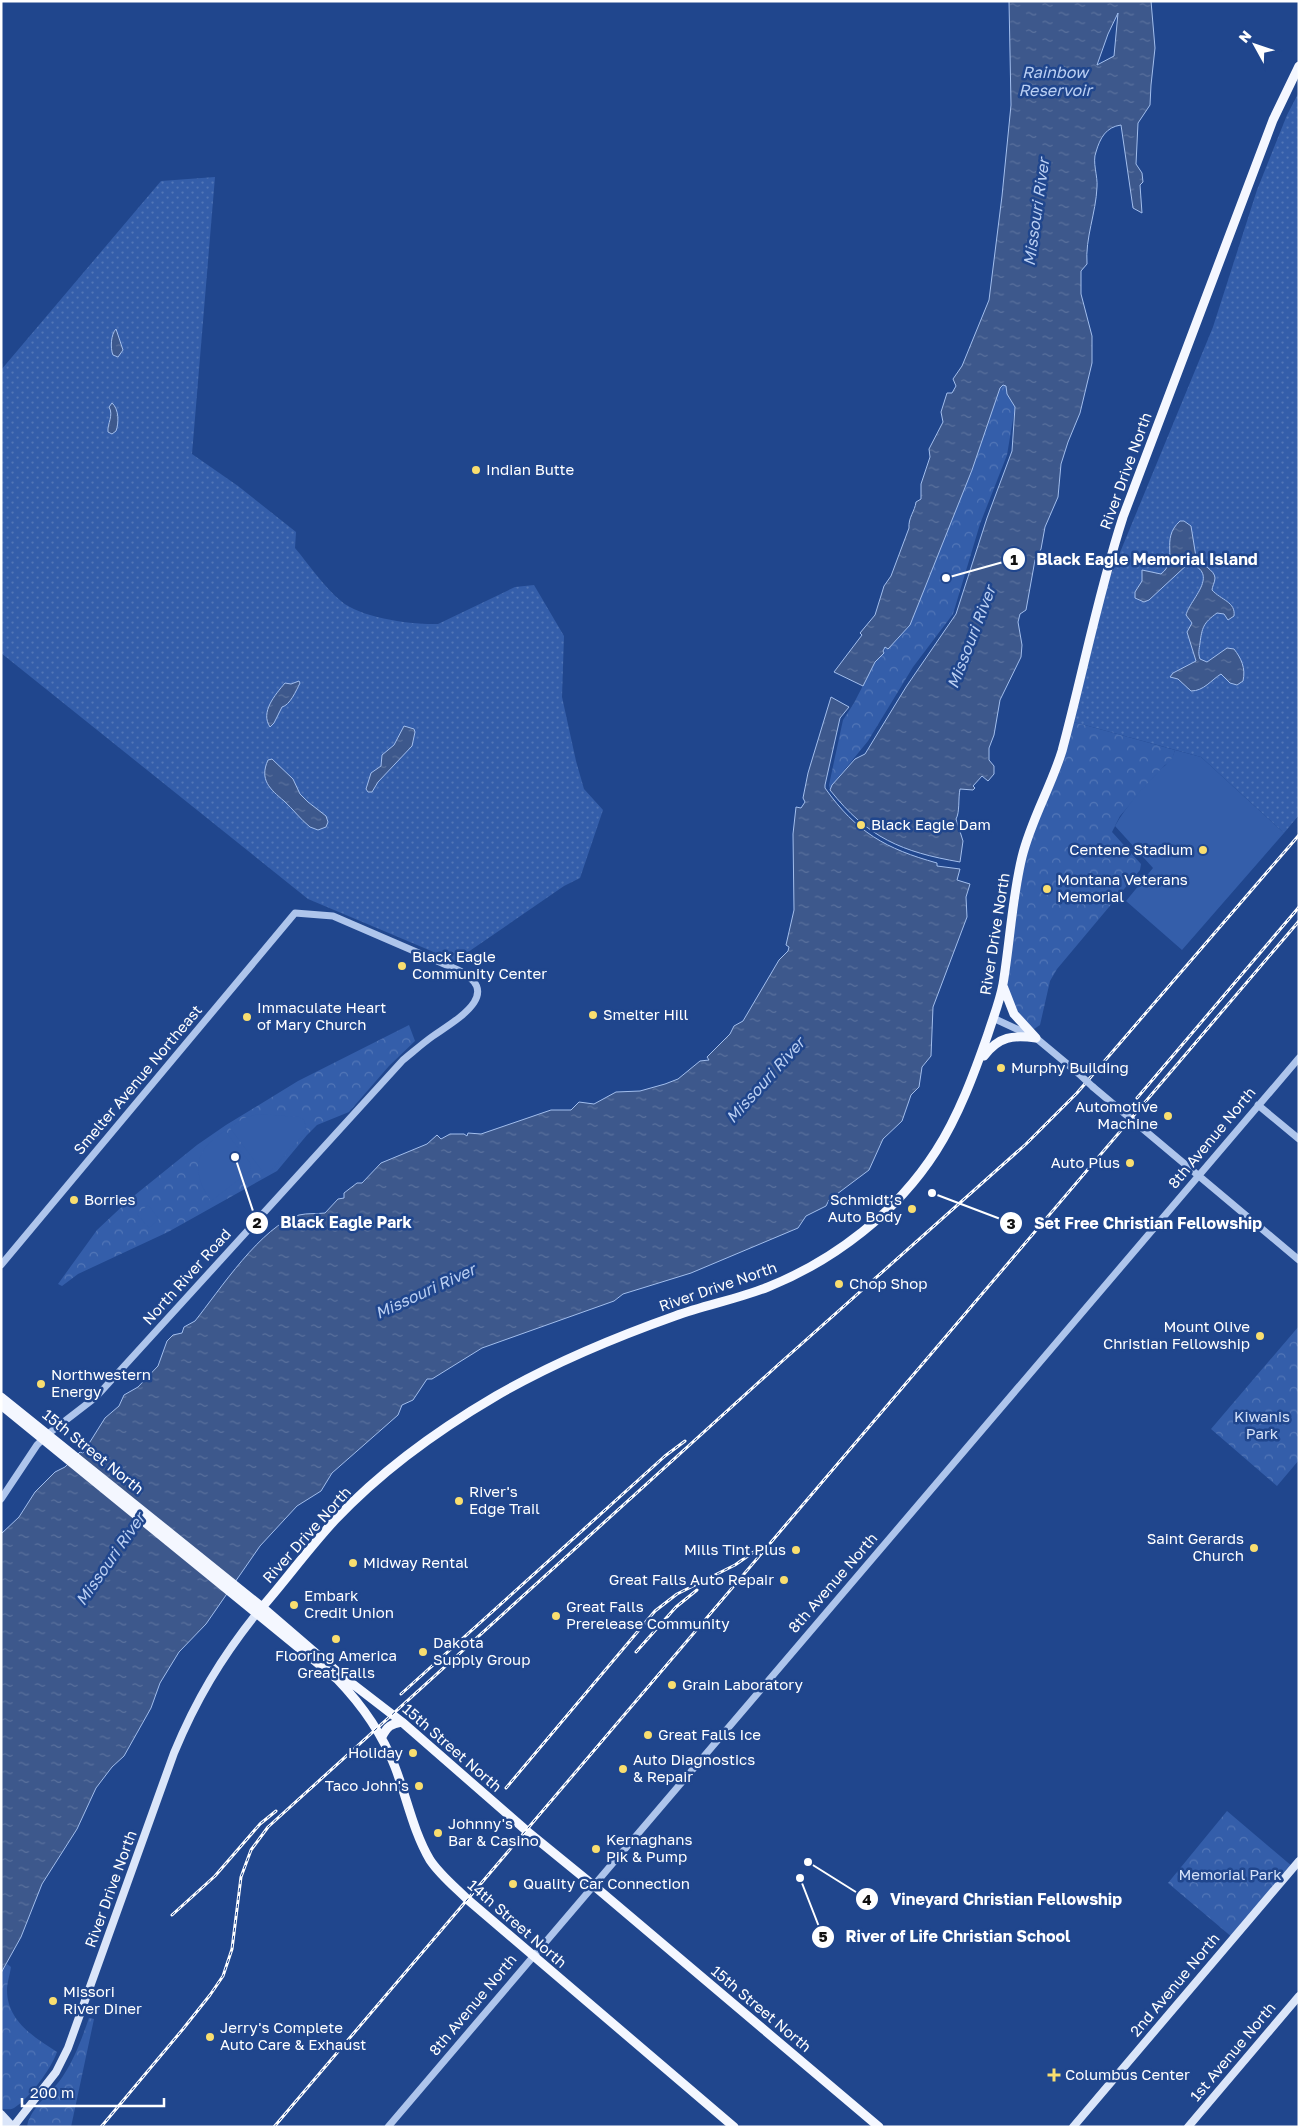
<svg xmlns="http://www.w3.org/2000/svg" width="1300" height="2128" viewBox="0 0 1300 2128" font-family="'Golos Text',sans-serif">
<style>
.grass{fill:url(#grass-dots)}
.park{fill:url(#park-crowns)}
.pitch{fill:#345eaa}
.water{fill:url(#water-ripples);stroke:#a2beed;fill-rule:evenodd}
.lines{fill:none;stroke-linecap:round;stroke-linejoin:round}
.tertiary{stroke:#aec5ec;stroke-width:7}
.secondary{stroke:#dae5f9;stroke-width:8}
.primary{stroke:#f4f7ff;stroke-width:9}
.rail-casing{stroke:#fff;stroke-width:3}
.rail{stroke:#20468d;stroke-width:1;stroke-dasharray:4;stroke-linecap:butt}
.tertiary-bridge{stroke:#aec5ec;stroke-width:7}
.poi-dot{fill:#f9de6f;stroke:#20468d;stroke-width:2}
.labels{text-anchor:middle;stroke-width:5;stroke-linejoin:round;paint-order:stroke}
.poi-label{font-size:15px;fill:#fff;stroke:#20468d;text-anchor:start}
.street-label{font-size:15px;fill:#fff;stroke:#20468d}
.park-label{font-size:15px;fill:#d4e1f9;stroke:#20468d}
.water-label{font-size:16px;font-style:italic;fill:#bacff3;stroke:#20468d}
.leader{fill:none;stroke:#fff;stroke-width:2}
.callout-dot{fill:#fff;stroke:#20468d;stroke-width:2}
.mark-label{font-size:15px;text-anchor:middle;font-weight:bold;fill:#111}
.callout-label{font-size:16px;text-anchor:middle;font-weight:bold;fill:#fff;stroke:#20468d;stroke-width:5;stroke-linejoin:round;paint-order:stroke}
</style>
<defs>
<pattern id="grass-dots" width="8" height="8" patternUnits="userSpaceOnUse" patternTransform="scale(1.25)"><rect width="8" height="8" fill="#345eaa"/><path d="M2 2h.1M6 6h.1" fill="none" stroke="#5276b7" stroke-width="1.8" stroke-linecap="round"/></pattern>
<pattern id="park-crowns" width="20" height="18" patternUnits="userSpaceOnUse" patternTransform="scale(1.25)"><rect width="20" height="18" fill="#345eaa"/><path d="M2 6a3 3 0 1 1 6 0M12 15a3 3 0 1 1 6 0" fill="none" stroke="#5276b7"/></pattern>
<pattern id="water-ripples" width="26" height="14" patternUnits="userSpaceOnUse" patternTransform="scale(1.25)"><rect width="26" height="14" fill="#3d588c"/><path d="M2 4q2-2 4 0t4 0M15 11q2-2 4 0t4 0" fill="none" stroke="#5a719d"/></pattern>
</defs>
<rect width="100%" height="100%" fill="#20468d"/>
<path class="grass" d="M1299 92V815L1284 833 1201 757 1074 722 1107 584 1213 327 1257 190 1287 115Z
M215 177 192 454 238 486 296 532 295 548C310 566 324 587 341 601 360 618 413 625 438 624L515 587 534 585 564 636 562 697 576 761 584 789 603 810 580 878 564 886 455 961 308 899 1 653V370L161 181Z"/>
<path class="park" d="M1003 385 1006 386 1009 397 1015 407 1007 455 980 524 953 614 913 667 868 741 832 785 830 790 829 785 843 720 854 703 875 662 884 653 885 647 910 625 972 470 1000 388Z
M1074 722 1175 750 1171 763 1165 765 1120 816 1112 832 1141 864 1140 870 1057 969 1050 981 1040 1025 1034 1029 1031 1028C1018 1013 1010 1001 1007 981L1024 864 1030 839 1062 766Z
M409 1025 415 1041 389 1066 349 1112 317 1125 307 1135 277 1171 168 1232 78 1274 62 1286 58 1284 97 1230 130 1199 197 1145 226 1125 298 1081Z
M1299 1326V1460L1277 1486 1211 1429Z
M1227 1811 1293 1867 1233 1938 1168 1883Z
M7 1964 11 1967C10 1974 7 1983 7 1990 7 2021 34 2037 57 2052 51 2069 29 2099 14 2108 11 2110 7 2109 3 2109L1 1973Z
M89 2018 94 2019 71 2127H27C30 2107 53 2092 63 2076 75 2058 82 2038 89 2018Z"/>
<path class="pitch" d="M1175 750 1201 757 1284 833 1182 950 1126 901 1153 868 1115 826C1126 806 1144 787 1159 771 1168 762 1171 763 1175 750Z
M259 1114 299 1117 304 1120 307 1131 270 1172H263L230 1128 244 1118Z
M225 1131 251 1164 250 1171 211 1201C191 1173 194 1149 225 1131Z
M148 1205 159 1219 149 1228 137 1214Z"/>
<path class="water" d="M1009 1H1151L1155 48 1151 85 1150 105 1138 123 1136 164 1142 173 1143 182 1140 185 1142 213 1133 208 1121 125C1106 127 1100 138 1096 152 1092 162 1098 176 1097 187 1096 213 1085 238 1087 264L1081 271V294L1092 336V363L1080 413 1068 442 1061 464 1058 497 1045 527 1041 549 1035 560 1026 610 1020 614 1018 622 1022 645 1021 657 1000 700 994 735 989 748V760L994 766V774L988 781 982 776 973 786 975 788 973 790 960 789C958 799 960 812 956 819L963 841 960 862C902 852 868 838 830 790L832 785 855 759 865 754 906 687 956 614 987 518 1012 451 1015 407 1007 394 1006 386 1003 385 1000 388 972 470 910 625 888 649 885 647 883 651 884 653 875 662 863 686 834 672 862 635 860 633 875 615 884 586 891 576 909 528C908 518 915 511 916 502L921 499V484L930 457 929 449 943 422 941 412 947 393H952L956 386 953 379 962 366 989 300 1002 196 1011 105ZM1118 13 1114 56 1097 65 1108 34Z
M116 329 123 350 118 357 113 355C110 348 111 334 116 329Z
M112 403C119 409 119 423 116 431L112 434 108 432C107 424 114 415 109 407Z
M1180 521H1184L1191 526 1196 557C1200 564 1215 570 1215 578 1215 582 1212 587 1212 590 1221 600 1236 602 1234 616L1228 620 1224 614 1217 613C1203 623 1202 628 1200 643 1199 650 1198 653 1200 659L1207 662 1227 648 1234 649C1241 658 1246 668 1243 681L1237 685 1230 683 1221 674C1211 680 1204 691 1191 691L1178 679 1170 677 1173 673 1196 661 1187 632 1192 623 1186 615C1190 599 1221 574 1189 563L1149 600 1144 602 1135 598V592L1142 581V570L1161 574C1180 559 1159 540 1180 521Z
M299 681 300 683C296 691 290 705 282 707L274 723 270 727C260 712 275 695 285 683L291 684Z
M831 697 849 707 840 718 825 785V788C856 832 886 849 937 863V866L960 869 957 880 970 884 966 897 967 917 933 1007 931 1056 922 1067 919 1087 911 1095 902 1121 883 1139 869 1170 829 1200 826 1206 806 1216 798 1228 691 1273 623 1294 614 1301 482 1348 432 1379H427L413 1400 402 1405 398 1415 332 1473 321 1491 297 1506 260 1546 206 1624 179 1652 160 1683 151 1708 124 1756 112 1767 96 1788 77 1829 42 1884 21 1937 1 1973V1534L19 1517 35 1492 55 1472 65 1467 80 1452 83 1453 105 1418 119 1406 124 1395 138 1387 158 1366 167 1341 173 1335 182 1333 184 1327 195 1321C219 1291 262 1225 299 1215 307 1213 317 1214 325 1213L338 1199 344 1198V1193L357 1183H362L381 1163 427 1144 437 1135 441 1139 450 1134H464L467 1136 468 1133 481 1134 551 1110H571L579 1102 594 1104 616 1092 640 1091 665 1084 678 1079 700 1061 709 1060 707 1057 730 1034 734 1026 743 1021 779 960 788 951 789 947 786 945 794 910 793 834 796 807 801 808 805 802 803 798 808 773Z
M404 726 414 729 415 732 412 746 378 782 372 792H368L366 789 371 773 381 766 382 755 394 745Z
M272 759 293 779 300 794 308 802 326 816 328 822 326 827 318 830 310 827C300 819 293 809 284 801 270 789 259 780 268 760Z"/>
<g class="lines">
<path class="tertiary" d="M993 1018 1036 1038 1078 1073
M1093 1087 1299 1260
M1258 1105 1299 1139
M1 1265 295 913 333 916 458 970C505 993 456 1020 433 1036 423 1043 413 1052 403 1060L96 1397 48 1434 37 1445 1 1499
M388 2127 1299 1058"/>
<path class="secondary" d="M1 2114 13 2127
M1 2125 3 2127
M13 2127 56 2072 68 2048 174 1753C196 1700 221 1658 257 1613
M1073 2127 1299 1861
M1188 2127 1299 1996"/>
<path class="primary" d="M1003 986 1014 1014 1036 1038
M984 1056C999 1036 1013 1035 1036 1038
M1 1397 262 1607 341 1675 402 1722 528 1832 593 1885 879 2127
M1 1405 337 1679C363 1706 382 1733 395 1767 407 1798 413 1831 430 1860 440 1875 455 1887 467 1899L734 2127
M257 1613C284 1583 307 1550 335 1520 381 1471 438 1430 496 1396 553 1363 613 1338 675 1316 705 1305 738 1299 768 1287 835 1260 897 1212 936 1151 959 1115 974 1074 988 1034 993 1018 1000 1001 1003 984 1010 942 1012 898 1022 857 1031 820 1051 787 1062 751 1083 673 1098 594 1123 517L1273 120 1299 66
M382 1737C387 1726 391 1724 402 1722"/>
<g class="rail-casing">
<path id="rail" d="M1137 1098 1299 907
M636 1652 676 1607 697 1590
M401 1694 665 1456 685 1441
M506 1788 655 1611 677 1594 735 1565 758 1549
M172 1915 215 1876 260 1824 276 1811
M101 2127 183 2029 210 1995 223 1976 232 1949 241 1877 251 1850 268 1827 779 1364 1026 1144 1077 1093 1299 835
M274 2127 1299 921"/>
</g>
<use href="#rail" class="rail"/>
<path class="tertiary-bridge" d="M1078 1073 1093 1087"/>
</g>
<g class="poi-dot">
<circle cx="476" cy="470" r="5"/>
<circle cx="861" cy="825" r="5"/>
<circle cx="1203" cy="850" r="5"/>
<circle cx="1047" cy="889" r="5"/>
<circle cx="402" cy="966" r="5"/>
<circle cx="593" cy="1015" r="5"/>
<circle cx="247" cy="1017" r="5"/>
<circle cx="1001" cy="1068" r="5"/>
<circle cx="1168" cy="1116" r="5"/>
<circle cx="1130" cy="1163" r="5"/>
<circle cx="74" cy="1200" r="5"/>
<circle cx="912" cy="1209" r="5"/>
<circle cx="839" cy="1284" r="5"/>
<circle cx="1260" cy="1336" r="5"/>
<circle cx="41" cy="1384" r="5"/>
<circle cx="459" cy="1501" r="5"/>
<circle cx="1254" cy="1548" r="5"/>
<circle cx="796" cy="1550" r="5"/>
<circle cx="353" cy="1563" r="5"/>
<circle cx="784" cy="1580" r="5"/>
<circle cx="294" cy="1605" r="5"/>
<circle cx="556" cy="1616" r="5"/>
<circle cx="336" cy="1639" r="5"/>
<circle cx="423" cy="1652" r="5"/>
<circle cx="672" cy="1685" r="5"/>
<circle cx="648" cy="1735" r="5"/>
<circle cx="413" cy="1753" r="5"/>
<circle cx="623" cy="1769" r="5"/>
<circle cx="419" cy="1786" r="5"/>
<circle cx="438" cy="1833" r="5"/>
<circle cx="596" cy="1849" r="5"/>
<circle cx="513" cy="1884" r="5"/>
<circle cx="53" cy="2001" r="5"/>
<circle cx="210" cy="2037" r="5"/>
<path d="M1051.5 2067.5h5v5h5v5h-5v5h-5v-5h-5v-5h5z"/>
</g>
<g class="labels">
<g class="poi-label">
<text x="486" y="475">Indian Butte</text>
<text x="871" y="830">Black Eagle Dam</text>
<text x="1193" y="855" text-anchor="end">Centene Stadium</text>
<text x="1057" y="885">Montana Veterans<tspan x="1057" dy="17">Memorial</tspan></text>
<text x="412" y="962">Black Eagle<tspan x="412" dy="17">Community Center</tspan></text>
<text x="257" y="1013">Immaculate Heart<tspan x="257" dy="17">of Mary Church</tspan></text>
<text x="603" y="1020">Smelter Hill</text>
<text x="1011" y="1073">Murphy Building</text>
<text x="1158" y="1112" text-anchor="end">Automotive<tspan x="1158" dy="17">Machine</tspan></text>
<text x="1120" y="1168" text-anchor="end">Auto Plus</text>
<text x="84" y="1205">Borries</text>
<text x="902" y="1205" text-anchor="end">Schmidt’s<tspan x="902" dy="17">Auto Body</tspan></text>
<text x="849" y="1289">Chop Shop</text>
<text x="1250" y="1332" text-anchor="end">Mount Olive<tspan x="1250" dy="17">Christian Fellowship</tspan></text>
<text x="51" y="1380">Northwestern<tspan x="51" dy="17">Energy</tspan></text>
<text x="469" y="1497">River's<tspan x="469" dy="17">Edge Trail</tspan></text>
<text x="1244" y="1544" text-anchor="end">Saint Gerards<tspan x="1244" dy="17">Church</tspan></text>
<text x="786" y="1555" text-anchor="end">Mills Tint Plus</text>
<text x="363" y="1568">Midway Rental</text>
<text x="774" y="1585" text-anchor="end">Great Falls Auto Repair</text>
<text x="304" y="1601">Embark<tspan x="304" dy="17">Credit Union</tspan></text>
<text x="566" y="1612">Great Falls<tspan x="566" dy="17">Prerelease Community</tspan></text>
<text x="433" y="1648">Dakota<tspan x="433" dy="17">Supply Group</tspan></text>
<text x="336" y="1661" text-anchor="middle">Flooring America<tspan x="336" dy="17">Great Falls</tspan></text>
<text x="682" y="1690">Grain Laboratory</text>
<text x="658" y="1740">Great Falls Ice</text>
<text x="403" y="1758" text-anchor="end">Holiday</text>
<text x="633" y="1765">Auto Diagnostics<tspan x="633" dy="17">&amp; Repair</tspan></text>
<text x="409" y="1791" text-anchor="end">Taco John's</text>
<text x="448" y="1829">Johnny's<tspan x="448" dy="17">Bar &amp; Casino</tspan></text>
<text x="606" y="1845">Kernaghans<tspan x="606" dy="17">Pik &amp; Pump</tspan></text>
<text x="523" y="1889">Quality Car Connection</text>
<text x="63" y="1997">Missori<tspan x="63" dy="17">River Diner</tspan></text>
<text x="220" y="2033">Jerry's Complete<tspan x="220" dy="17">Auto Care &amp; Exhaust</tspan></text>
<text x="1065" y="2080">Columbus Center</text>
</g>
<g class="street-label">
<text transform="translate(1126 471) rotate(-70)" y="5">River Drive North</text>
<text transform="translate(995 934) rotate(-81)" y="5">River Drive North</text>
<text transform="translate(138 1080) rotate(-50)" y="5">Smelter Avenue Northeast</text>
<text transform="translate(1212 1138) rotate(-50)" y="5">8th Avenue North</text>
<text transform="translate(187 1277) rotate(-48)" y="5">North River Road</text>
<text transform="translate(718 1287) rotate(-19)" y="5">River Drive North</text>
<text transform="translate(93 1452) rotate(39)" y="5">15th Street North</text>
<text transform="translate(307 1535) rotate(-48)" y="5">River Drive North</text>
<text transform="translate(833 1583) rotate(-49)" y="5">8th Avenue North</text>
<text transform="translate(452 1748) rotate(41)" y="5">15th Street North</text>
<text transform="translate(111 1889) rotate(-70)" y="5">River Drive North</text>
<text transform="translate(517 1924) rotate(41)" y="5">14th Street North</text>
<text transform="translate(1175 1985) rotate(-50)" y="5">2nd Avenue North</text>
<text transform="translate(473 2005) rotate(-50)" y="5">8th Avenue North</text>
<text transform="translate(761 2009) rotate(40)" y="5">15th Street North</text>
<text transform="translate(1233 2052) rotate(-50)" y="5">1st Avenue North</text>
</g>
<g class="park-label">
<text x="1262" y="1422">Kiwanis<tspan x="1262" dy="17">Park</tspan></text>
<text x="1230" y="1880">Memorial Park</text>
</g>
<g class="water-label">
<text x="1055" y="78">Rainbow<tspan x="1055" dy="18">Reservoir</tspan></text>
<text transform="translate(1036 212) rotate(-82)" y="6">Missouri River</text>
<text transform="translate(971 637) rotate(-69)" y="6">Missouri River</text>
<text transform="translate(765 1080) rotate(-48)" y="6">Missouri River</text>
<text transform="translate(425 1291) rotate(-25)" y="6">Missouri River</text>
<text transform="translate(110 1559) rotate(-55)" y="6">Missouri River</text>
</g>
</g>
<path class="leader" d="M946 578L1014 559M235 1157L257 1223M932 1193L1011 1223M808 1862L867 1899M800 1878L823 1937"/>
<g class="callout-dot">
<circle cx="946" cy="578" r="5"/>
<circle cx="235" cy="1157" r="5"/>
<circle cx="932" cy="1193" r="5"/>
<circle cx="808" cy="1862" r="5"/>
<circle cx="800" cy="1878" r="5"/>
<circle cx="1014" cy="559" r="12"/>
<circle cx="257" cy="1223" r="12"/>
<circle cx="1011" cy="1223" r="12"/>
<circle cx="867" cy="1899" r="12"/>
<circle cx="823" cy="1937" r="12"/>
</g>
<g class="mark-label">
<text x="1014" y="565">1</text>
<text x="257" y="1228">2</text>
<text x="1011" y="1229">3</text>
<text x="867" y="1905">4</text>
<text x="823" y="1942">5</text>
</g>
<g class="callout-label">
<text x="1147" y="565">Black Eagle Memorial Island</text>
<text x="346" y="1228">Black Eagle Park</text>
<text x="1148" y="1229">Set Free Christian Fellowship</text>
<text x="1006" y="1905">Vineyard Christian Fellowship</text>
<text x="958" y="1942">River of Life Christian School</text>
</g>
<rect width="1300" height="2128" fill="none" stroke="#ffffff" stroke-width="5"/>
<g transform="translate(1255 45) rotate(310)" stroke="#20468d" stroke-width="4" paint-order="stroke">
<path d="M0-4L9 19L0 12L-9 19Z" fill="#ffffff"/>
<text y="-8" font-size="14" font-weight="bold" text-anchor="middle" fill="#ffffff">N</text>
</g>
<path d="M22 2098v8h142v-8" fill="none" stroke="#ffffff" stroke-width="2.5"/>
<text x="30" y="2098" font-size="15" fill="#ffffff" stroke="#20468d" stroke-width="4" paint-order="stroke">200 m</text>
</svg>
